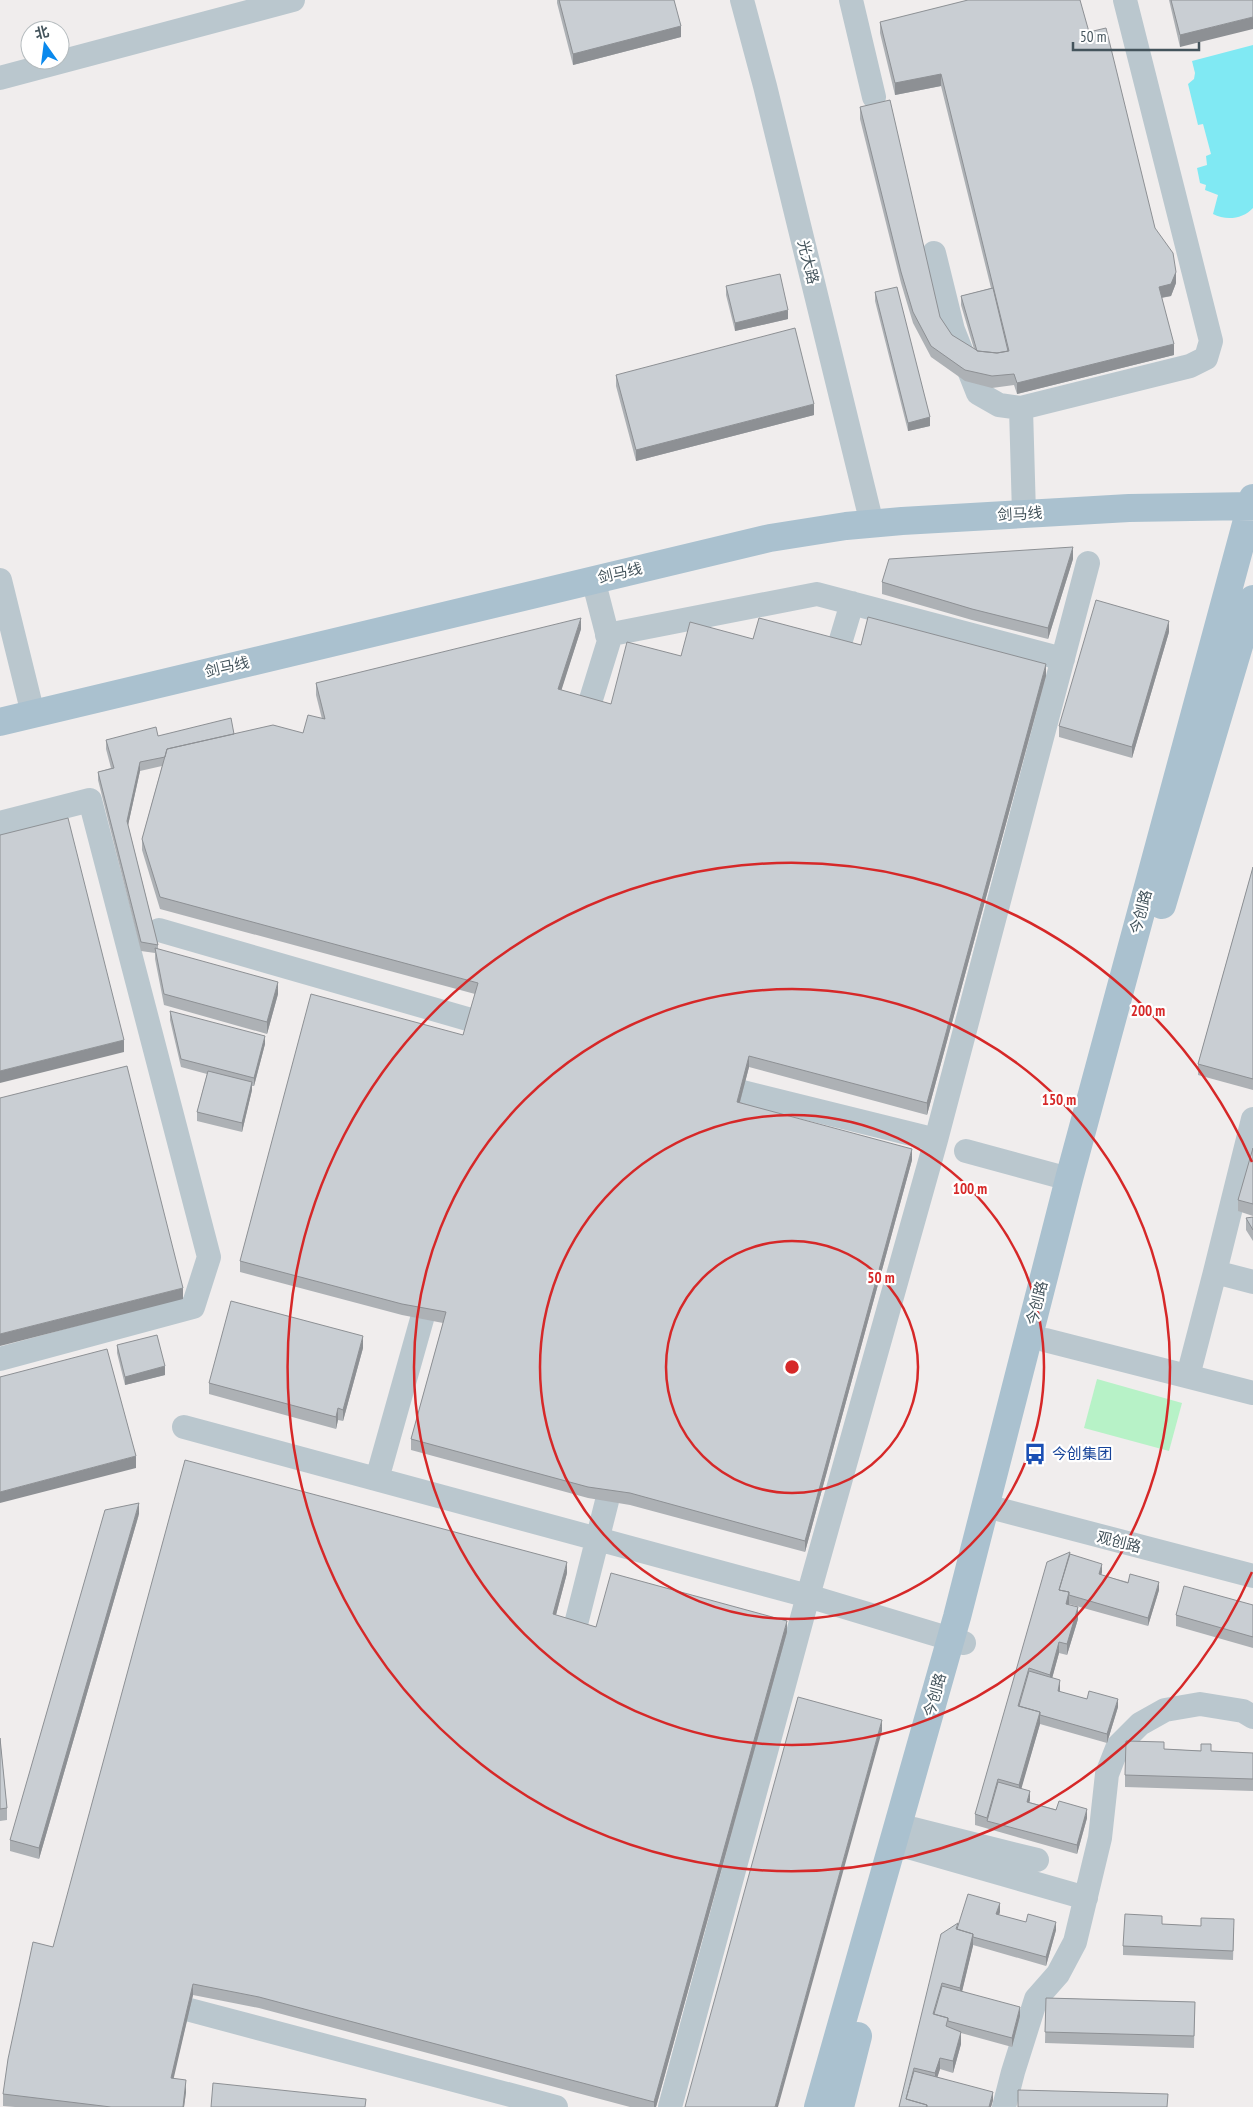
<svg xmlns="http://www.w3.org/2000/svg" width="1253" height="2107" viewBox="0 0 1253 2107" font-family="'PT Sans Narrow','Noto Sans SC',sans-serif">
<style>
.green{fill:#b7f2c7}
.water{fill:#80e9f3}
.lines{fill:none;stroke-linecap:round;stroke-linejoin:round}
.minor{stroke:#bac7ce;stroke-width:24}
.major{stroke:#aac1cf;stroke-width:28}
.wall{fill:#adb1b5}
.shaded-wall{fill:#8d9094}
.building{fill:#c9ced3;stroke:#8d9094}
.ring{fill:none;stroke:#d62828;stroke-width:2.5}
.labels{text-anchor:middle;stroke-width:4.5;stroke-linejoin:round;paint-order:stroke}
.street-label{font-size:15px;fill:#44545c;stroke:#fff}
.transit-label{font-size:15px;fill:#164399;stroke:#fff;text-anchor:start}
.centre{fill:#d62828;stroke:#fff;stroke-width:2.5}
.ring-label{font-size:15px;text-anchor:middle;font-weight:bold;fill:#d62828;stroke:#fff;stroke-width:4.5;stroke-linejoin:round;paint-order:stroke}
</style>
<rect width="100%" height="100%" fill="#f0eded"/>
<path class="green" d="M1097 1379 1182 1403 1169 1451 1084 1428Z"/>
<path class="water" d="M1253 45V208C1243 219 1226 221 1213 214L1218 195 1205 190 1206 185 1200 183 1197 168 1207 165 1206 156 1211 154 1203 124 1198 125 1188 84 1194 79 1195 73 1192 61Z"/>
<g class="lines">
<path class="minor" d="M742 0 765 86 872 524
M851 0 874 97
M0 78 293 0
M934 253 953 330 978 393 999 405 1021 408 1190 366 1206 358 1211 341 1125 0
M1021 408 1024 514
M0 580 33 714
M607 635 817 594 1063 659
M838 650 852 603
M588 709 609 641 593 579
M0 823 90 800 209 1257 193 1307 0 1359
M159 930 471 1020
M742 1092 936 1140
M966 1151 1069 1179
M1215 1272 1253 1119
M1045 1340 1253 1393
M1188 1376 1215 1272 1253 1282
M184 1427 808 1596 964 1643
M377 1479 422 1319
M986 1506 1253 1576
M574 1632 607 1501
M913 1829 1037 1860
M908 1847 1086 1898
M190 2010 556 2107
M670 2107 808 1596 936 1140 1088 563
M1004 2107 1013 2072 1036 1999 1058 1974 1075 1942 1100 1838 1107 1774 1118 1746 1140 1724 1165 1710 1200 1704 1243 1711 1253 1717"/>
<path class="major" d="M0 722 770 538 846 526 902 521 1129 508 1253 506
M1162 905 1253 599
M818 2107 957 1617 1069 1179 1253 498
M840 2107 858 2036"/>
</g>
<path class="wall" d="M557 0H674L681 37 573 65 557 3Z
M1169 0H1253L1180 47Z
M880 22 1089 32 1155 228 1176 283 1171 296 1162 298 1174 355 1017 394 1014 385 992 388 965 381 931 357 913 323 901 283 860 119V107L940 317 952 335 974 349 961 305V296L991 288 941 86 895 95 880 33Z
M726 286 788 319 735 331 726 295Z
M875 292 930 426 908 431 875 301Z
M616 375 814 415 636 461 616 386Z
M1073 559 1048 639 972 620 882 594V582Z
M581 629 561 690 611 704 681 656 753 639 861 645 1046 676 927 1115 749 1067 740 1102 912 1160 805 1552 630 1505 588 1498 411 1450V1439L443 1323 402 1315 240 1272V1261L463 1035 475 994 160 909 142 850V839L162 766 140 771 128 825 158 945V949L278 994 267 1034 164 1005 155 959V953L141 951 98 780V772L111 768 106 749V740L234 734 303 733 322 719 316 695V683Z
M1169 632 1132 758 1059 737V726Z
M1253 867V1090L1198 1075V1064Z
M170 1011 265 1044 254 1086H252V1090L242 1132 197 1121V1112L207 1074 181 1067 170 1020Z
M1253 1148V1216L1238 1211V1200Z
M1253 1217V1241L1246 1230V1218Z
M117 1345 165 1375 125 1385 117 1353Z
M363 1348 343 1421 338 1420 336 1429 209 1394V1383Z
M139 1514 39 1859 10 1851V1840Z
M1070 1554 1102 1572 1101 1575 1159 1590 1148 1626 1069 1604 1078 1619 1067 1655 1059 1653 1052 1678 1060 1689V1692L1118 1707 1107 1743 1040 1724 1021 1788 1030 1800 1029 1802 1087 1818 1077 1854 975 1825V1814Z
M567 1573 556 1615 596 1627 787 1632 656 2107H630L259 2008 193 1995 173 2078 186 2092 184 2107H15L3 2106V2094L53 1947Z
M1253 1605V1648L1176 1626V1615Z
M0 1738 7 1808V1820L0 1821Z
M1164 1749 1253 1753V1791L1125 1787V1775Z
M1000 1912 999 1915 1056 1930 1046 1966 973 1945 962 1991 1020 2016 1012 2047 961 2033V2044L953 2073 940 2069 937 2077 993 2100 991 2107H899L958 1926Z
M1162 1924 1234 1928 1233 1960 1123 1955V1946Z
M1046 1998 1195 2002 1194 2048 1045 2043Z"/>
<path class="shaded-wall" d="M1253 17V29L1180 47V35Z
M681 26V37L573 65V54Z
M941 74V86L895 95V83Z
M1176 272V283L1171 296 1159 298V287Z
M788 310V319L735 331V323Z
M1174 344V355L1017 394V383Z
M814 404V415L636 461V450Z
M930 417V426L908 431V423Z
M1073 547V559L1048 639V628Z
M581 618V629L558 701V689Z
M1169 621V632L1132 758V747Z
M1046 664V676L927 1115V1103Z
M140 762V771L127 830V821Z
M278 982V994L267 1034V1022Z
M265 1036V1044L254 1086V1078Z
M124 1040V1052L0 1083V1071Z
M749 1056V1067L737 1113V1102Z
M252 1082V1090L242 1132V1123Z
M912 1149V1160L805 1552V1541Z
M183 1288V1299L0 1346V1334Z
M363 1336V1348L343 1421V1410Z
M165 1366V1375L125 1385V1377Z
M338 1408V1420L336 1429V1417Z
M136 1456V1468L0 1503V1492Z
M139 1503V1514L39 1859V1848Z
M567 1562V1573L553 1626V1614Z
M1102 1564V1572L1099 1583V1574Z
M1159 1582V1590L1148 1626V1618Z
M1069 1592V1604L1066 1615V1604Z
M1078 1607V1619L1067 1655V1644Z
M787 1621V1632L656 2107H654V2102Z
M1059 1642V1653L1050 1686V1675Z
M1060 1680V1689L1058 1700V1691Z
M1118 1699V1707L1107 1743V1734Z
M1040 1712V1724L1019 1797V1785Z
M882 1720V1731L778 2107H775Z
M1030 1791V1800L1027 1810V1802Z
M1087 1809V1818L1077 1854V1845Z
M1000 1903V1912L996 1923V1914Z
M1056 1922V1930L1046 1966V1957Z
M973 1934V1946L960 2000V1988Z
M193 1984V1995L171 2090V2078Z
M1020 2007V2016L1012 2047V2038Z
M961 2032V2044L953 2073V2061Z
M940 2058V2069L935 2085V2073Z
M186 2080V2092L184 2107H183Z
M993 2092V2100L991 2107H989Z"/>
<path class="building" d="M559 0H674L681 26 573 54Z
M968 0H1080L1089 32 1106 28 1155 228 1173 253 1176 272 1171 284 1159 287 1174 344 1017 383 1014 374 992 376 965 370 931 346 913 312 901 272 860 107 890 100 940 317 952 335 978 351 997 353 1009 351 941 74 895 83 880 22Z
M1171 0H1253V17L1180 35Z
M780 274 788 310 735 323 726 286Z
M897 287 930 417 908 423 875 292Z
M993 288 1008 351 997 353 977 351 961 296Z
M795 328 814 404 636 450 616 375Z
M1073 547 1048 628 972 609 882 582 889 559Z
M1096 600 1169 621 1132 747 1059 726Z
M868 617 1046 664 927 1103 749 1056 737 1102 912 1149 805 1541 630 1493 588 1487 411 1439 446 1312 402 1304 240 1261 311 994 463 1035 478 983 160 897 142 839 167 749 273 725 303 733 308 715 325 719 316 683 581 618 558 689 611 704 627 642 681 656 690 622 753 639 759 618 861 645Z
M231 718 234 734 167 749 165 757 140 762 127 821 158 945 141 942 98 772 114 768 106 740 156 727 158 736Z
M68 818 124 1040 0 1071V835Z
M1253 867V1079L1198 1064Z
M155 948 278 982 267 1022 164 994Z
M170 1011 265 1036 254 1078 181 1059Z
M127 1066 183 1288 0 1334V1098Z
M208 1071 252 1082 242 1123 197 1112Z
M1253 1148V1204L1238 1200Z
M1253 1217V1230L1246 1218Z
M231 1301 363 1336 343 1410 338 1408 336 1417 209 1383Z
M157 1335 165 1366 125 1377 117 1345Z
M107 1349 136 1456 0 1492V1377Z
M185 1460 567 1562 553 1614 596 1627 611 1573 787 1621 654 2102 259 1997 193 1984 171 2078 186 2080 183 2107H111L3 2094 8 2059 33 1942 53 1947Z
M139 1503 39 1848 10 1840 105 1510Z
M1070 1552 1059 1590 1069 1592 1066 1604 1078 1607 1067 1644 1059 1642 1050 1675 1029 1668 1018 1706 1040 1712 1019 1785 998 1779 987 1818 975 1814 1047 1562Z
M1070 1554 1102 1564 1099 1574 1128 1583 1130 1574 1159 1582 1148 1618 1069 1595V1592L1059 1590Z
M1184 1586 1253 1605V1637L1176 1615Z
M1029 1671 1060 1680 1058 1691 1087 1699 1089 1691 1118 1699 1107 1734 1040 1715V1712L1019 1706Z
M798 1697 882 1720 775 2107H685Z
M0 1738 7 1808 0 1809Z
M1126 1741 1164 1742V1749L1201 1751V1744H1211V1751L1253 1753V1779L1125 1775Z
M998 1782 1030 1791 1027 1802 1056 1810 1059 1801 1087 1809 1077 1845 987 1821Z
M968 1894 1000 1903 996 1914 1026 1922 1028 1914 1056 1922 1046 1957 973 1937V1934L957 1929Z
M1125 1914 1162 1916V1924L1201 1926V1918L1234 1919 1233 1951 1123 1946Z
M958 1923 956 1929 973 1934 960 1988 942 1983 933 2014 948 2018 946 2026 961 2032 953 2061 940 2058 935 2073 914 2068 906 2099 927 2105 926 2107H899L941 1934Z
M942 1986 1020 2007 1012 2038 948 2021V2018L934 2014Z
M1046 1998 1195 2002 1194 2036 1045 2032Z
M914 2071 993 2092 989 2107H927V2105L906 2099Z
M213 2083 366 2099 365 2107H211Z
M1018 2090 1168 2094 1167 2107H1018Z"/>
<g class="ring">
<circle cx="792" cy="1367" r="126"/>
<circle cx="792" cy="1367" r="252"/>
<circle cx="792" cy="1367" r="378"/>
<path d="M1252 1572A504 504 0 1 1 1252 1162"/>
</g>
<defs>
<g id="bus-bare" transform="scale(1.725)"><path d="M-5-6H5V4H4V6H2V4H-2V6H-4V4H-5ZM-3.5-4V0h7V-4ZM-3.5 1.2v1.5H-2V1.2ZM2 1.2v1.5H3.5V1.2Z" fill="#1a4fb4" stroke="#fff" stroke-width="2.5" paint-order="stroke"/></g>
</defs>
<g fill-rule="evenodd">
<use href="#bus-bare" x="1035" y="1454"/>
</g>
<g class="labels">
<g class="street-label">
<text transform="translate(808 262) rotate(76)" y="5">光大路</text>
<text transform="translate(1020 514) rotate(-3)" y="5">剑马线</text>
<text transform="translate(620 573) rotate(-13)" y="5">剑马线</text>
<text transform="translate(227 667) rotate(-13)" y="5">剑马线</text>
<text transform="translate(1141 912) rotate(-75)" y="5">今创路</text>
<text transform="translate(1037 1303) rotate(-76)" y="5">今创路</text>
<text transform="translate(1119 1542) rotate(14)" y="5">观创路</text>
<text transform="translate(935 1695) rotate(-74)" y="5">今创路</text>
</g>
<g class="transit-label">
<text x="1052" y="1459">今创集团</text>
</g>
</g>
<circle cx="792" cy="1367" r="8" class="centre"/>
<g class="ring-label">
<text x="1148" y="1016">200 m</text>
<text x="1059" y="1105">150 m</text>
<text x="970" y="1194">100 m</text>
<text x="881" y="1283">50 m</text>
</g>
<g transform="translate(45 45) rotate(346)"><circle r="24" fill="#ffffff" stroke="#b4bbbe"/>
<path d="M0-4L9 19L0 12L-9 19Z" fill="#0a89ed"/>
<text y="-8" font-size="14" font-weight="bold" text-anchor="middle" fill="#44545c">北</text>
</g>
<path d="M1073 42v8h126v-8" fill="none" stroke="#44545c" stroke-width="2.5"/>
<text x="1080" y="42" font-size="15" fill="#44545c" stroke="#ffffff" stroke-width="4" paint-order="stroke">50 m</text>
</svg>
